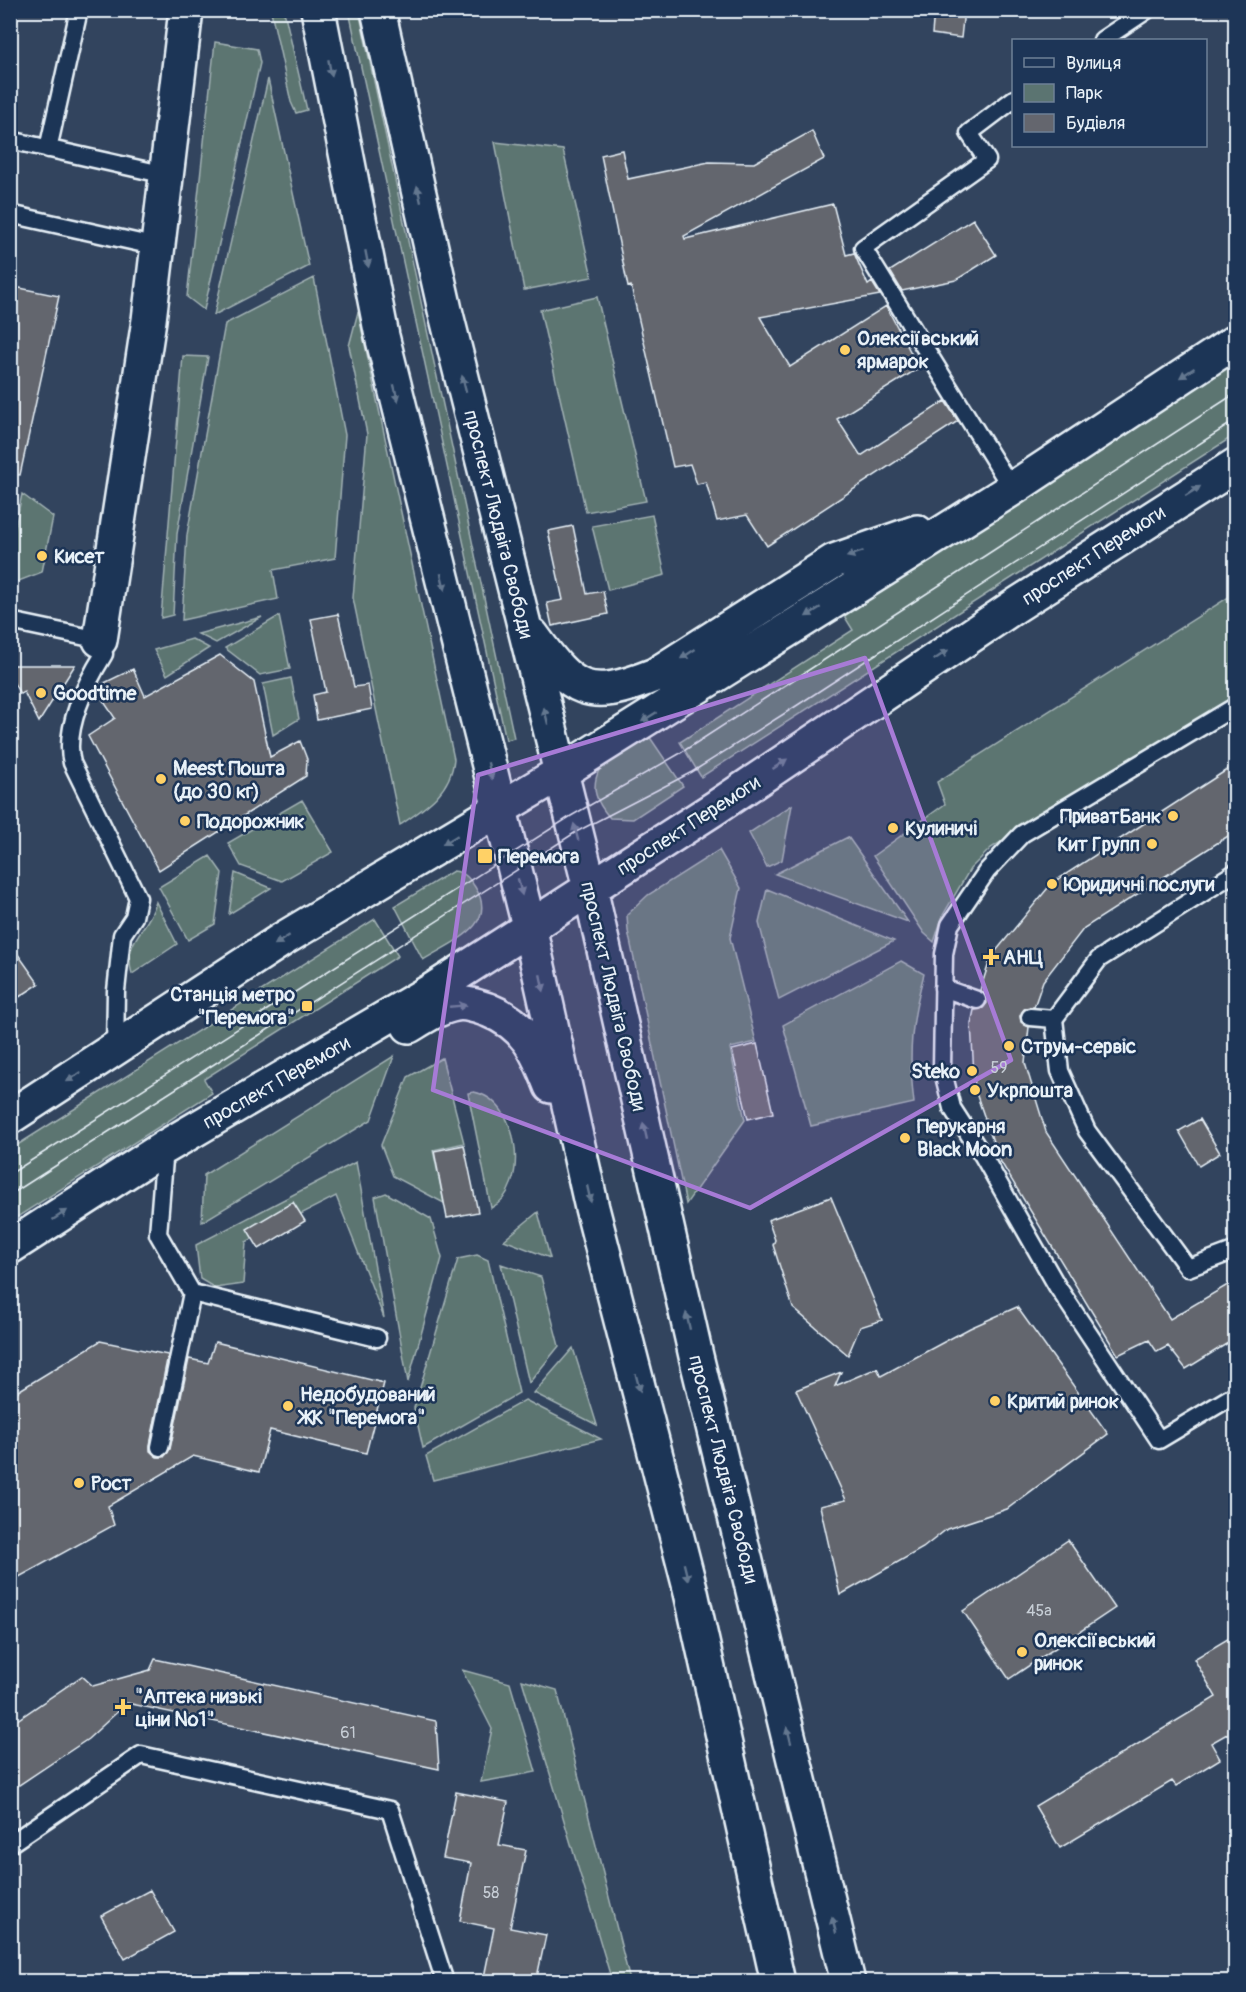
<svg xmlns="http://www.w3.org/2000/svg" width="1246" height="1992" viewBox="0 0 1246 1992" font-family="Pangolin,sans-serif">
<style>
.green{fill:#5b7471;stroke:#a2b2b4;stroke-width:1.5}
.building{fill:#64666e;stroke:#e8f1f8;stroke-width:1.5}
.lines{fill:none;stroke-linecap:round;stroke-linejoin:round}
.lane-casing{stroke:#e8f1f8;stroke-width:21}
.street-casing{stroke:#e8f1f8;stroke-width:38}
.secondary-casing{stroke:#e8f1f8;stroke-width:38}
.lane{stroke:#1d3557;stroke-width:16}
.street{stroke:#1d3557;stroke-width:33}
.secondary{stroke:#1d3557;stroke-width:33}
.tram{stroke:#e8f1f8;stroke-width:1.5}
.oneway{fill:#64778f}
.marked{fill:#a77bd6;fill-opacity:0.2;stroke:#a77bd6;stroke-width:4.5;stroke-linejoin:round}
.poi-dot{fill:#ffd166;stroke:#1d3557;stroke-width:2}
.labels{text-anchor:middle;stroke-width:5;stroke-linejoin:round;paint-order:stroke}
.number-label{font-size:16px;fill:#c7ced6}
.poi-label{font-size:20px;font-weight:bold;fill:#e8f1f8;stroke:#1d3557;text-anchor:start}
.street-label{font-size:20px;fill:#e8f1f8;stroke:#1d3557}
</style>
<rect width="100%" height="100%" fill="#32445e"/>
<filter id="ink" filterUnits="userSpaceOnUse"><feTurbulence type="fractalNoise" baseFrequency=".0167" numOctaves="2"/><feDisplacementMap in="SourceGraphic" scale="12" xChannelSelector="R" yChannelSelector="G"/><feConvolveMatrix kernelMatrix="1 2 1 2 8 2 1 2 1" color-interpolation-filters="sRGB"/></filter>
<g filter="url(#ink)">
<path class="green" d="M271 11H282L285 15 307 110 296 113 291 102Z
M349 11H359L514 738 506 740Z
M215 42 257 49 260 63 204 310 187 297Z
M268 79 309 266 214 315Z
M495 142 563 150 592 277 524 290Z
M314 278 345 435 335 558 273 570 278 599 182 620 187 535 225 324Z
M597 297 646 501 586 512 540 310Z
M358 312 454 759C451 792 425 808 400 825L353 598 367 434 349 346Z
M183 356 208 357 177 534 173 615 161 618Z
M1235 361V435L701 777 680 742 853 630 843 614Z
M22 494 53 517 42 572 11 584V547Z
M652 515 665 575 608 590 592 526Z
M1235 593V696L991 848 970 869 943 915 934 942 924 933 873 856 945 804 937 782Z
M279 616 290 669 260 675 225 648Z
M262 617 216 643 198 634Z
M192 639 209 648 167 675 154 650Z
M291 678 299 719 273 735 263 684Z
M649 736 683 786 633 819 610 818C596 802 590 788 600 768Z
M302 800 333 852 282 881 241 866 228 843Z
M792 805 782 860 767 867 749 833Z
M848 837 908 922 775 874Z
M719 850 741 888 730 938 756 1042 730 1048 745 1120 686 1204 628 931 627 915 648 895Z
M210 856 222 873 215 924 188 940 159 887Z
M453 871C465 872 469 878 475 887 500 926 451 942 423 960L395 906Z
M235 873 271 888 229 914Z
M767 889 894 941 779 1000 759 923Z
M156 902 177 944 132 974C122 939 149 931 156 902Z
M375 919 398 956 204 1079 212 1093 11 1221V1149Z
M901 961 924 974C911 1021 908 1054 914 1103L811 1126 783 1025Z
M394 1056 371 1120 202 1222 204 1175Z
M442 1058 464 1143 433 1150 444 1203 393 1176 381 1145 408 1077Z
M474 1092C521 1101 530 1189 491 1208L468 1093Z
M356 1162 384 1318 336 1196 246 1242 243 1284 215 1288 200 1279 196 1245Z
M386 1193 431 1219 442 1258 408 1382 375 1197Z
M538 1212 550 1258 504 1240Z
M477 1255 488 1260 519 1393 423 1448 414 1408 458 1259Z
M501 1264 541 1277 559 1346 529 1383Z
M573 1348 597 1425 534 1393Z
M525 1400 601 1439 433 1480 426 1456Z
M462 1670 510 1683 536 1772 481 1782 492 1729Z
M522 1680 557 1690 630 1981H612Z"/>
<path class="building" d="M934 10H964L961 38 932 34Z
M812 131 824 159 684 236 685 239 833 204 846 255 854 253 868 285 872 282 880 295 760 317 790 367 886 306 919 368 837 419 861 456 945 401 958 421 767 546 747 515 717 521 706 482 697 484 690 464 673 467 631 286 628 287 601 155 622 150 628 179 709 162 754 163Z
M973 219 996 255 956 280 902 291 890 271Z
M10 286 59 296 20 475 10 474Z
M573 526 587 594 603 591 608 614 552 626 547 603 563 600 548 531Z
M338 614 354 687 368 685 372 709 317 720 313 695 326 692 311 619Z
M220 655 254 682 270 757 300 741 307 759 306 776 159 870 88 736 115 718 96 690 98 686 133 669 145 696Z
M10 665H75L39 722 24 692 20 694 10 676Z
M1236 764V831L1084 928 1043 981 1034 1007 1025 1008 1020 1016 1021 1022 1029 1027 1025 1063 1046 1132 1170 1319 1236 1280V1338L1186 1369 1168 1346 1157 1352 1149 1340 1118 1355 999 1159 975 1090 971 1024 974 1010 983 1008 987 1003 985 994 980 990 991 957 1052 883Z
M10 943 39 984 10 1003Z
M757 1044 773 1113 748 1119 732 1050Z
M1200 1119 1220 1153 1199 1166 1179 1131Z
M464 1145 478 1212 447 1218 434 1151Z
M831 1197 882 1320 860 1327 848 1355 793 1308 773 1245 775 1240 768 1220Z
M293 1202 305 1221 259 1249 247 1229Z
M1017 1307 1108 1434 1007 1509 947 1529 923 1548 840 1595 820 1506 846 1500 796 1390 841 1372 835 1386 877 1368 881 1376 970 1328Z
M100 1341 168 1355 150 1445V1451L157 1457H164L170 1449 189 1359 208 1363 215 1342 384 1383 366 1453 270 1430 259 1472 193 1456 108 1506 114 1525 10 1582V1396Z
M1068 1540 1115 1608 1009 1679 963 1611Z
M1236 1634V1729L1211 1743 1220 1759 1176 1786 1172 1781 1060 1848 1035 1806 1216 1697 1194 1659Z
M155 1659 436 1721 439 1769 127 1703 88 1739 10 1791V1725L82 1676 93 1686 150 1670Z
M456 1792 508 1802 499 1845 526 1850 510 1928 546 1935 536 1982H483L494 1928 460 1921 471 1863 443 1858Z
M150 1890 174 1932 125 1959 101 1916Z"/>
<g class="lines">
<g class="lane-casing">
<path id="lane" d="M1102 40 1147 10
M10 140 166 175
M48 149 79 10
M10 214 158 247
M1012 489 863 248 987 160 969 133 1014 99
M10 621 100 640 102 645
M104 654C86 683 63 729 72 763L138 898 134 917 122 935 116 991 115 1050
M1236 706 1022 834 987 871 950 925 944 954 942 1068 952 1108 983 1156 1057 1286 1159 1440 1236 1394
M1236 872 1099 959 1054 1019 1060 1071 1087 1131 1188 1268 1236 1250
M943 988 977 1000
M1030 1017 1054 1019
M192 1293 377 1338
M160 1447 192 1293 158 1234 165 1147
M10 1844 141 1755 390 1810 445 1982"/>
</g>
<g class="street-casing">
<path id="street" d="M100 640 149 320 186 10"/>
</g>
<g class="secondary-casing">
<path id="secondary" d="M318 10 382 336 529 926 592 1208 690 1588 778 1982
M378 10 445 310 590 888 696 1356 848 1982
M532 635C573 692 587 702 655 675L834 561 917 532
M409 1026C424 1017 439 1007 456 1004 466 1002 479 1007 488 1010 526 1025 537 1050 551 1086
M10 1117 283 939 560 773 1012 489 1236 341
M10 1247 165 1147 431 991 715 808 1015 606 1236 465"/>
</g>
<use href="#lane" class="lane"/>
<use href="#street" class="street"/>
<use href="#secondary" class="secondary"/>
<path class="tram" d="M10 1174 571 816 679 754 1236 393
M10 1195 576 832 692 772 790 710 1236 420"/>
</g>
<defs><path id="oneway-solid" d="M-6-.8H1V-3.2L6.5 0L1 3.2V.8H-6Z" transform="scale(1.5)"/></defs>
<g class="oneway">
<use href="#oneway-solid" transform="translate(330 68) rotate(79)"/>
<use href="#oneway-solid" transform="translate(419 194) rotate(-103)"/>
<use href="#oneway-solid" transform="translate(367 259) rotate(79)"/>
<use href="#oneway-solid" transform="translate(1187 373) rotate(147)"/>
<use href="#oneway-solid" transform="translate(464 384) rotate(-104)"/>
<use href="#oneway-solid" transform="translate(396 393) rotate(76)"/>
<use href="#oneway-solid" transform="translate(1193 491) rotate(-32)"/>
<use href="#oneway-solid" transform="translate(855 554) rotate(161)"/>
<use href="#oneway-solid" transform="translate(443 582) rotate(76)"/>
<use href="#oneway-solid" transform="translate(813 612) rotate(148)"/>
<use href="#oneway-solid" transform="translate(688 654) rotate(147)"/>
<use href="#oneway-solid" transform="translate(941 655) rotate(-34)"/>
<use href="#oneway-solid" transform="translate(546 716) rotate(-104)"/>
<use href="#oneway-solid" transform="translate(649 717) rotate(148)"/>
<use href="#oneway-solid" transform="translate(780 764) rotate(-34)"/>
<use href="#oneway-solid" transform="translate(490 771) rotate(76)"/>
<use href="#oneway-solid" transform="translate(576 832) rotate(-105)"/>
<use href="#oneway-solid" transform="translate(450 840) rotate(149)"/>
<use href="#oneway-solid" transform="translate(520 887) rotate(76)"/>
<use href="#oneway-solid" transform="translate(282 940) rotate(148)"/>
<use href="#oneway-solid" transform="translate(542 983) rotate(78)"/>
<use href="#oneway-solid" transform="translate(458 1006) rotate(-5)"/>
<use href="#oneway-solid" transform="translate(74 1077) rotate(147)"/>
<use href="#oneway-solid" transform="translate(645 1131) rotate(-103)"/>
<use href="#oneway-solid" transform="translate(589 1194) rotate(77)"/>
<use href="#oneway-solid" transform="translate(60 1215) rotate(-33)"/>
<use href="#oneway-solid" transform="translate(688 1321) rotate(-103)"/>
<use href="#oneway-solid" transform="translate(638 1383) rotate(75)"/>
<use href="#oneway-solid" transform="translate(686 1572) rotate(76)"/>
<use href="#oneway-solid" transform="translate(789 1735) rotate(-104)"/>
<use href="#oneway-solid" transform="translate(834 1925) rotate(-104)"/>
</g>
</g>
<path class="marked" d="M865 658 1011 1060 750 1208 433 1090 478 775Z"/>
<g class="poi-dot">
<circle cx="845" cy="350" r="6"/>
<circle cx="42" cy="556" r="6"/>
<circle cx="41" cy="693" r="6"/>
<circle cx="161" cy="779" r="6"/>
<circle cx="1173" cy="816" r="6"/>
<circle cx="185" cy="821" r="6"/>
<circle cx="893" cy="828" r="6"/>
<circle cx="1152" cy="844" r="6"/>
<rect x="477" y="848" width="16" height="16" rx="3"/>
<circle cx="1052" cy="884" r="6"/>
<path d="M988 948h6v6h6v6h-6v6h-6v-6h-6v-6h6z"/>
<rect x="301" y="1000" width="12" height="12" rx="3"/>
<circle cx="1009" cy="1046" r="6"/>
<circle cx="972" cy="1071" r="6"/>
<circle cx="975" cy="1090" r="6"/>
<circle cx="905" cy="1138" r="6"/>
<circle cx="995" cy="1401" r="6"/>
<circle cx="288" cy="1406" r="6"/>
<circle cx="79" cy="1483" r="6"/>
<circle cx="1022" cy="1652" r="6"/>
<path d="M120 1698h6v6h6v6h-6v6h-6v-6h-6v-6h6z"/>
</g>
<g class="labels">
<g class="number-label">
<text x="999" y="1073">59</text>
<text x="1039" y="1616">45а</text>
<text x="348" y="1738">61</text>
<text x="491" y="1898">58</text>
</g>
<g class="poi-label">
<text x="857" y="345">Олексіївський<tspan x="857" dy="23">ярмарок</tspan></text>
<text x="54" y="563">Кисет</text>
<text x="53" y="700">Goodtime</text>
<text x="173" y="775">Meest Пошта<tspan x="173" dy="23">(до 30 кг)</tspan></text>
<text x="1161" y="823" text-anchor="end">ПриватБанк</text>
<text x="197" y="828">Подорожник</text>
<text x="905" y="835">Кулиничі</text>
<text x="1140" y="851" text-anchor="end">Кит Групп</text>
<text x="498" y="863">Перемога</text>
<text x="1064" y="891">Юридичні послуги</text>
<text x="1003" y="964">АНЦ</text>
<text x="295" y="1001" text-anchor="end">Станція метро<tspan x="295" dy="23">"Перемога"</tspan></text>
<text x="1021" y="1053">Струм-сервіс</text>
<text x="960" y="1078" text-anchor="end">Steko</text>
<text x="987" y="1097">Укрпошта</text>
<text x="917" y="1133">Перукарня<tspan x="917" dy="23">Black Moon</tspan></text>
<text x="300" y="1401">Недобудований<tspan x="300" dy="23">ЖК "Перемога"</tspan></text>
<text x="1007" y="1408">Критий ринок</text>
<text x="91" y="1490">Рост</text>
<text x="1034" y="1647">Олексіївський<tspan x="1034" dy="23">ринок</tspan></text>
<text x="135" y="1703">"Аптека низькі<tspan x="135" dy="23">ціни №1"</tspan></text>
</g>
<g class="street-label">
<text transform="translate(499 524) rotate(76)" y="7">проспект Людвіга Свободи</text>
<text transform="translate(1093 555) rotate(-33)" y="7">проспект Перемоги</text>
<text transform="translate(688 825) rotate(-33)" y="7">проспект Перемоги</text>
<text transform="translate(614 996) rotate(77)" y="7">проспект Людвіга Свободи</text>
<text transform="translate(276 1082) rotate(-30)" y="7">проспект Перемоги</text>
<text transform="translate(724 1469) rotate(76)" y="7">проспект Людвіга Свободи</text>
</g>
</g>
<rect width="1246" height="1992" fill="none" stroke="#1d3557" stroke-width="36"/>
<rect x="18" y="18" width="1210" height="1956" fill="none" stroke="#e8f1f8" stroke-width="2" filter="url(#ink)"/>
<rect x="1012" y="39" width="195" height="108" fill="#1d3557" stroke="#6e8097" stroke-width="1.5"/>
<rect x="1024" y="58" width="30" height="9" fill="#1d3557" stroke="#6e8097" stroke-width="1.5"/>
<text x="1066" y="69" font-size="18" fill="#e8f1f8">Вулиця</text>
<rect x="1024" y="84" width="30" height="18" fill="#5b7471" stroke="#6e8097" stroke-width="1.5"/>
<text x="1066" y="99" font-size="18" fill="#e8f1f8">Парк</text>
<rect x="1024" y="114" width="30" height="18" fill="#64666e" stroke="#6e8097" stroke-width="1.5"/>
<text x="1066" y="129" font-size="18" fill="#e8f1f8">Будівля</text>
</svg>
